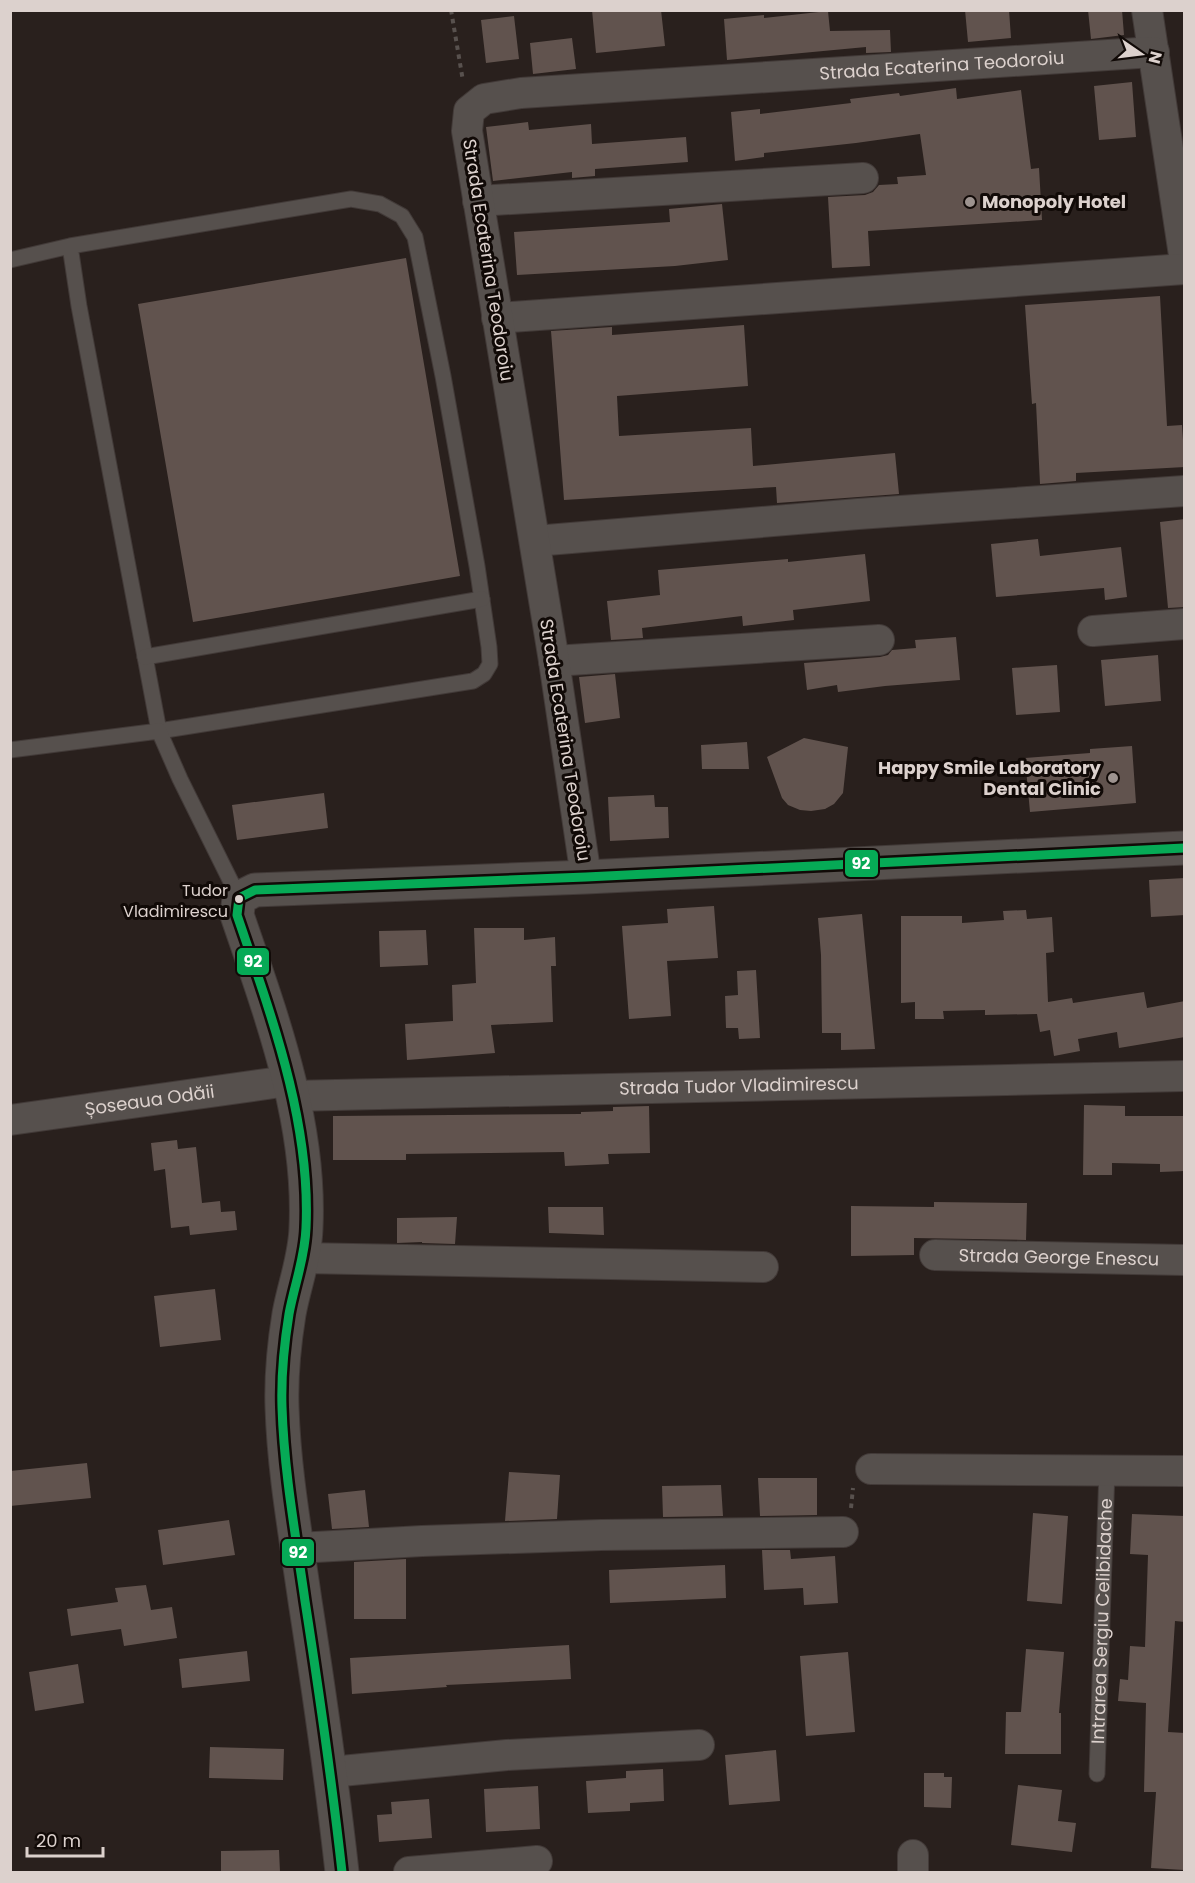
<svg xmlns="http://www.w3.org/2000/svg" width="1195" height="1883" viewBox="0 0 1195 1883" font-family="Poppins,sans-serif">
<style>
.building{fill:#61534e}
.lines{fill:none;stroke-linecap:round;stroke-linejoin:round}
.lane-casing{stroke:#423a38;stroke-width:17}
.street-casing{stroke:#423a38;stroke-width:32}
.secondary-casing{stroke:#423a38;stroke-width:35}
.path{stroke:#58514e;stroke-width:4;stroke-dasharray:4.5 4.5;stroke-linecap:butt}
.lane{stroke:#56504d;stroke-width:15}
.street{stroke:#56504d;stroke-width:30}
.secondary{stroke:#56504d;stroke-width:33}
.bus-1-casing{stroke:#110a07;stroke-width:14}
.bus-1{stroke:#06aa56;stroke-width:9}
.poi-dot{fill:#9d938f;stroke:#110a07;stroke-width:2}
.bus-dot{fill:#dcd1cd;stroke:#110a07;stroke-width:2}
.labels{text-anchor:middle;stroke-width:6;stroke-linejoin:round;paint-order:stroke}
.bus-label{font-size:16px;fill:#dcd1cd;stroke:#110a07;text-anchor:end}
.street-label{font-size:18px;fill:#dcd1cd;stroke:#110a07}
.poi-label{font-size:18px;font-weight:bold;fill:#dcd1cd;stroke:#110a07;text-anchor:start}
.line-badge{stroke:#110a07;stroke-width:2}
.badge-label{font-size:16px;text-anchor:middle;font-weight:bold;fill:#fff}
</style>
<rect width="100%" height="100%" fill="#29201d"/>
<path class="building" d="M592 10H661L665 46 596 53Z
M965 10H1009L1011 38 968 42Z
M1088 10H1122L1124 35 1091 39Z
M828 11 830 31 890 30 891 52 866 53V47L727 60 724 19 764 15V18Z
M514 16 519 59 486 63 481 20Z
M572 38 576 69 533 74 530 43Z
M1132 82 1136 137 1099 140 1094 86Z
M956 88 957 99 1021 90 1031 169 1039 168 1042 220 868 231 870 266 832 268 828 197 865 195 873 192 879 185 898 184 897 177 926 175 920 134 856 143 764 153V157L735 161 731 112 760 109V114L851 103 850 99 899 93 900 96Z
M528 122 529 130 591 124 592 144 686 137 688 162 595 169V176L572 178V172L493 181 486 127Z
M722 204 728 260 675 266 517 275 514 232 670 222 669 209Z
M406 258 460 576 193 622 138 304Z
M1160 296 1167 426 1182 425 1183 440H1185V467L1076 473V481L1040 484 1036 403 1032 404 1025 305Z
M744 325 748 386 617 396 619 436 751 428 753 466 895 453 899 494 777 503 776 487 564 500 551 331 612 327V335Z
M1185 519V607L1168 608 1160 522Z
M1038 539 1040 556 1121 547 1127 597 1105 600 1104 588 996 597 991 544Z
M865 554 870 601 793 610 794 620 743 626 742 616 642 628 643 638 611 640 607 601 660 595 658 570 788 559V562Z
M956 637 960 680 885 686 838 692 837 685 807 690 804 663 880 657 888 655 892 650 916 648 915 640Z
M1158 655 1161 701 1105 706 1101 660Z
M1057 665 1060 712 1016 715 1012 668Z
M615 674 620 718 585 723 579 677Z
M804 738 848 747 843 793 834 804 825 809 811 811 800 810 788 805 782 798 767 757Z
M747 742 749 769H702L701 745Z
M1132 746 1136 803 1030 812 1025 758 1090 753V749Z
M324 793 328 828 237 840 232 805Z
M654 795 655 807H668L669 838 610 841 608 797Z
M1185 878V915L1151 917 1149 880Z
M714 906 718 958 667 961 671 1016 629 1019 622 926 668 923 667 909Z
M1026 910 1027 919 1052 917 1054 952 1046 953 1048 1002 1072 998 1073 1003 1144 992 1147 1008 1185 1001V1037L1119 1048 1117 1032 1078 1039 1080 1051 1054 1056 1050 1030 1040 1032 1037 1014 985 1015V1010L943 1011 944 1019H915V1002L901 1003V916H962V923L1004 920 1003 911Z
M862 914 875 1049 841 1050V1033H822L821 955 818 918Z
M474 928H524V940L555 937 556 966H551L553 1022 491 1025 495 1053 407 1060 405 1024 453 1021 452 985 476 983Z
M426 930 428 965 380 967 379 931Z
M756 970 760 1038 739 1039 738 1028H726L725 996 738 995 737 971Z
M1084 1105 1125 1106V1116H1185V1171L1160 1172V1164L1112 1163V1175H1083Z
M649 1106 650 1153 608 1154 609 1164 565 1166 564 1152 406 1154V1160H333V1116L581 1114V1112L613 1111V1107Z
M177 1140 178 1149 196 1147 202 1203 220 1201 221 1212 235 1211 237 1230 190 1235 189 1226 171 1228 165 1169 154 1171 151 1143Z
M934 1202 1027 1203 1026 1240 914 1238V1255L851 1256V1206L934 1207Z
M548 1207H603L604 1235 549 1233Z
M457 1217 455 1244 422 1243V1242L397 1243V1218Z
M215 1289 221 1340 160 1347 154 1296Z
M87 1463 91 1498 10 1506V1471Z
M509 1472 560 1475 557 1519 505 1521Z
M758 1478H817V1515L760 1516Z
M721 1485 723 1516 663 1517 662 1486Z
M365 1490 369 1527 332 1529 328 1494Z
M1033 1513 1068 1516 1062 1604 1027 1601Z
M1132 1514 1185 1516V1622L1175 1621 1168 1732 1185 1733 1184 1870 1151 1868 1156 1792H1144L1146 1703 1118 1701 1120 1679 1128 1680 1130 1646 1145 1647 1148 1555 1130 1554Z
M229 1520 235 1555 163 1565 158 1530Z
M762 1550H790L791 1559 835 1556 838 1603 804 1605 803 1588 764 1590Z
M406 1559V1619H354V1562Z
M725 1565 726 1598 610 1603 609 1570Z
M146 1585 151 1610 172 1607 177 1638 124 1646 121 1629 71 1636 67 1609 118 1602 115 1588Z
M569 1645 571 1679 446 1685 447 1687 352 1694 350 1658Z
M1026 1649 1064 1652 1059 1713H1061V1754H1005L1006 1712H1021Z
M247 1651 250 1681 182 1688 179 1659Z
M848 1652 855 1732 806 1736 800 1656Z
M78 1664 84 1703 35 1711 29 1672Z
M210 1747 284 1749 283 1780 209 1778Z
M776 1750 780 1801 729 1805 725 1755Z
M663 1769 664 1801 630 1803V1811L588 1813 586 1781 626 1778V1771Z
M924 1773H944V1777H952L951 1808 924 1807Z
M1018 1785 1062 1790 1058 1821 1076 1823 1072 1852 1011 1845Z
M538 1786 540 1829 486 1832 484 1789Z
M429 1799 432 1838 379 1842 377 1815 392 1814 391 1802Z
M279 1850 280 1872H221V1851Z"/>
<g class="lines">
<g class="lane-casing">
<g id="lane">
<path d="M10 260 70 246 351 199 380 204 402 216 415 237 443 376 477 566 489 647 490 664 484 674 473 681 159 731 79 306 70 246"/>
<path d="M145 657 482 599"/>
<path d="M10 750 159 731 180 779 239 898"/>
<path id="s1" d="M1097 1774 1107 1469"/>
</g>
</g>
<g class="street-casing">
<g id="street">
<path d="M1147 10 1184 255"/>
<path d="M478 201 863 178"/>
<path d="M497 318 1184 269"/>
<path d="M535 541 858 514 1184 491"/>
<path d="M1093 631 1184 624"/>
<path d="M554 661 879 640"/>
<path id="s2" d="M586 877 554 661 467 131 469 111 484 99 521 93 1154 52"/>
<path id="s3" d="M292 1096 1184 1076"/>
<path id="s4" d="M10 1120 288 1081"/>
<path id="s5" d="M935 1255 1184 1260"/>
<path d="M302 1258 763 1267"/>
<path d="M871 1469 1184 1471"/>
<path d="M298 1548 422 1541 601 1535 843 1532"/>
<path d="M331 1772 507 1755 699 1745"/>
<path d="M913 1855V1872"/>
<path d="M409 1872 537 1861"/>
</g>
</g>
<g class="secondary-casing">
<path id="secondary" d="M342 1872C332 1782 319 1691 305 1601 296 1537 284 1472 282 1407 281 1376 284 1345 289 1314 294 1286 305 1258 306 1228 311 1121 271 1015 237 915L239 898 255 890 586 877 1184 848"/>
</g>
<path class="path" d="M451 10 463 81
M851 1508 853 1488"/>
<use href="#lane" class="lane"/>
<use href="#street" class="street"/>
<use href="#secondary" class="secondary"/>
<g class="bus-1-casing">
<path id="bus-1" d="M342 1872C332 1782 319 1691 305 1601 296 1537 284 1472 282 1407 281 1376 284 1345 289 1314 294 1286 305 1258 306 1228 311 1121 271 1015 237 915L239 898 255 890 586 877 1184 848"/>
</g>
<use href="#bus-1" class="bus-1"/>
</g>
<g class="poi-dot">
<circle cx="970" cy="202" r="6"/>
<circle cx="1113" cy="778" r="6"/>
</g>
<circle class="bus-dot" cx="239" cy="899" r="5"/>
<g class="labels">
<g class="bus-label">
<text x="228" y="896">Tudor<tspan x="228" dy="21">Vladimirescu</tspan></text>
</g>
<g class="street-label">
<text dy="6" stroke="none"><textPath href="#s2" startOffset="1254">Strada Ecaterina Teodoroiu</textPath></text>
<text transform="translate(488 260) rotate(81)" y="6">Strada Ecaterina Teodoroiu</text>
<text transform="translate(565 740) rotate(81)" y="6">Strada Ecaterina Teodoroiu</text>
<text dy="6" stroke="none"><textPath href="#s3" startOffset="447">Strada Tudor Vladimirescu</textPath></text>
<text dy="6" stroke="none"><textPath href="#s4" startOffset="141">Șoseaua Odăii</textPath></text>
<text dy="6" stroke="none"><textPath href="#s5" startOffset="124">Strada George Enescu</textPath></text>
<text dy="6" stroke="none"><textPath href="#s1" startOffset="153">Intrarea Sergiu Celibidache</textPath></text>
</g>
<g class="poi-label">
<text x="982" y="208">Monopoly Hotel</text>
<text x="1101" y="774" text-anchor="end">Happy Smile Laboratory<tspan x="1101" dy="21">Dental Clinic</tspan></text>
</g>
</g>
<g class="line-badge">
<rect x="844" y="849" width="35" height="29" rx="6" fill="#06aa56"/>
<rect x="236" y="947" width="34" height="29" rx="6" fill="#06aa56"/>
<rect x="281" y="1538" width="34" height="29" rx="6" fill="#06aa56"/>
</g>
<g class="badge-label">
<text x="861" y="869">92</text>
<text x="253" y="967">92</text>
<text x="298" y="1558">92</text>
</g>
<rect width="1195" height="1883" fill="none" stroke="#dcd1cd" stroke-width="24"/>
<g transform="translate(1141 54) rotate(104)" stroke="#110a07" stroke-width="4.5" paint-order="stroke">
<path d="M0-4.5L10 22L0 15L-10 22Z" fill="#dcd1cd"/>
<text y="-9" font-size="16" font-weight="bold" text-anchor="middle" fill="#dcd1cd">N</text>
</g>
<path d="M27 1847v9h76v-9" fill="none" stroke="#dcd1cd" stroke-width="3"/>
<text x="36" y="1847" font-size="18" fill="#dcd1cd" stroke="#110a07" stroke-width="4.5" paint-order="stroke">20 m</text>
</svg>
